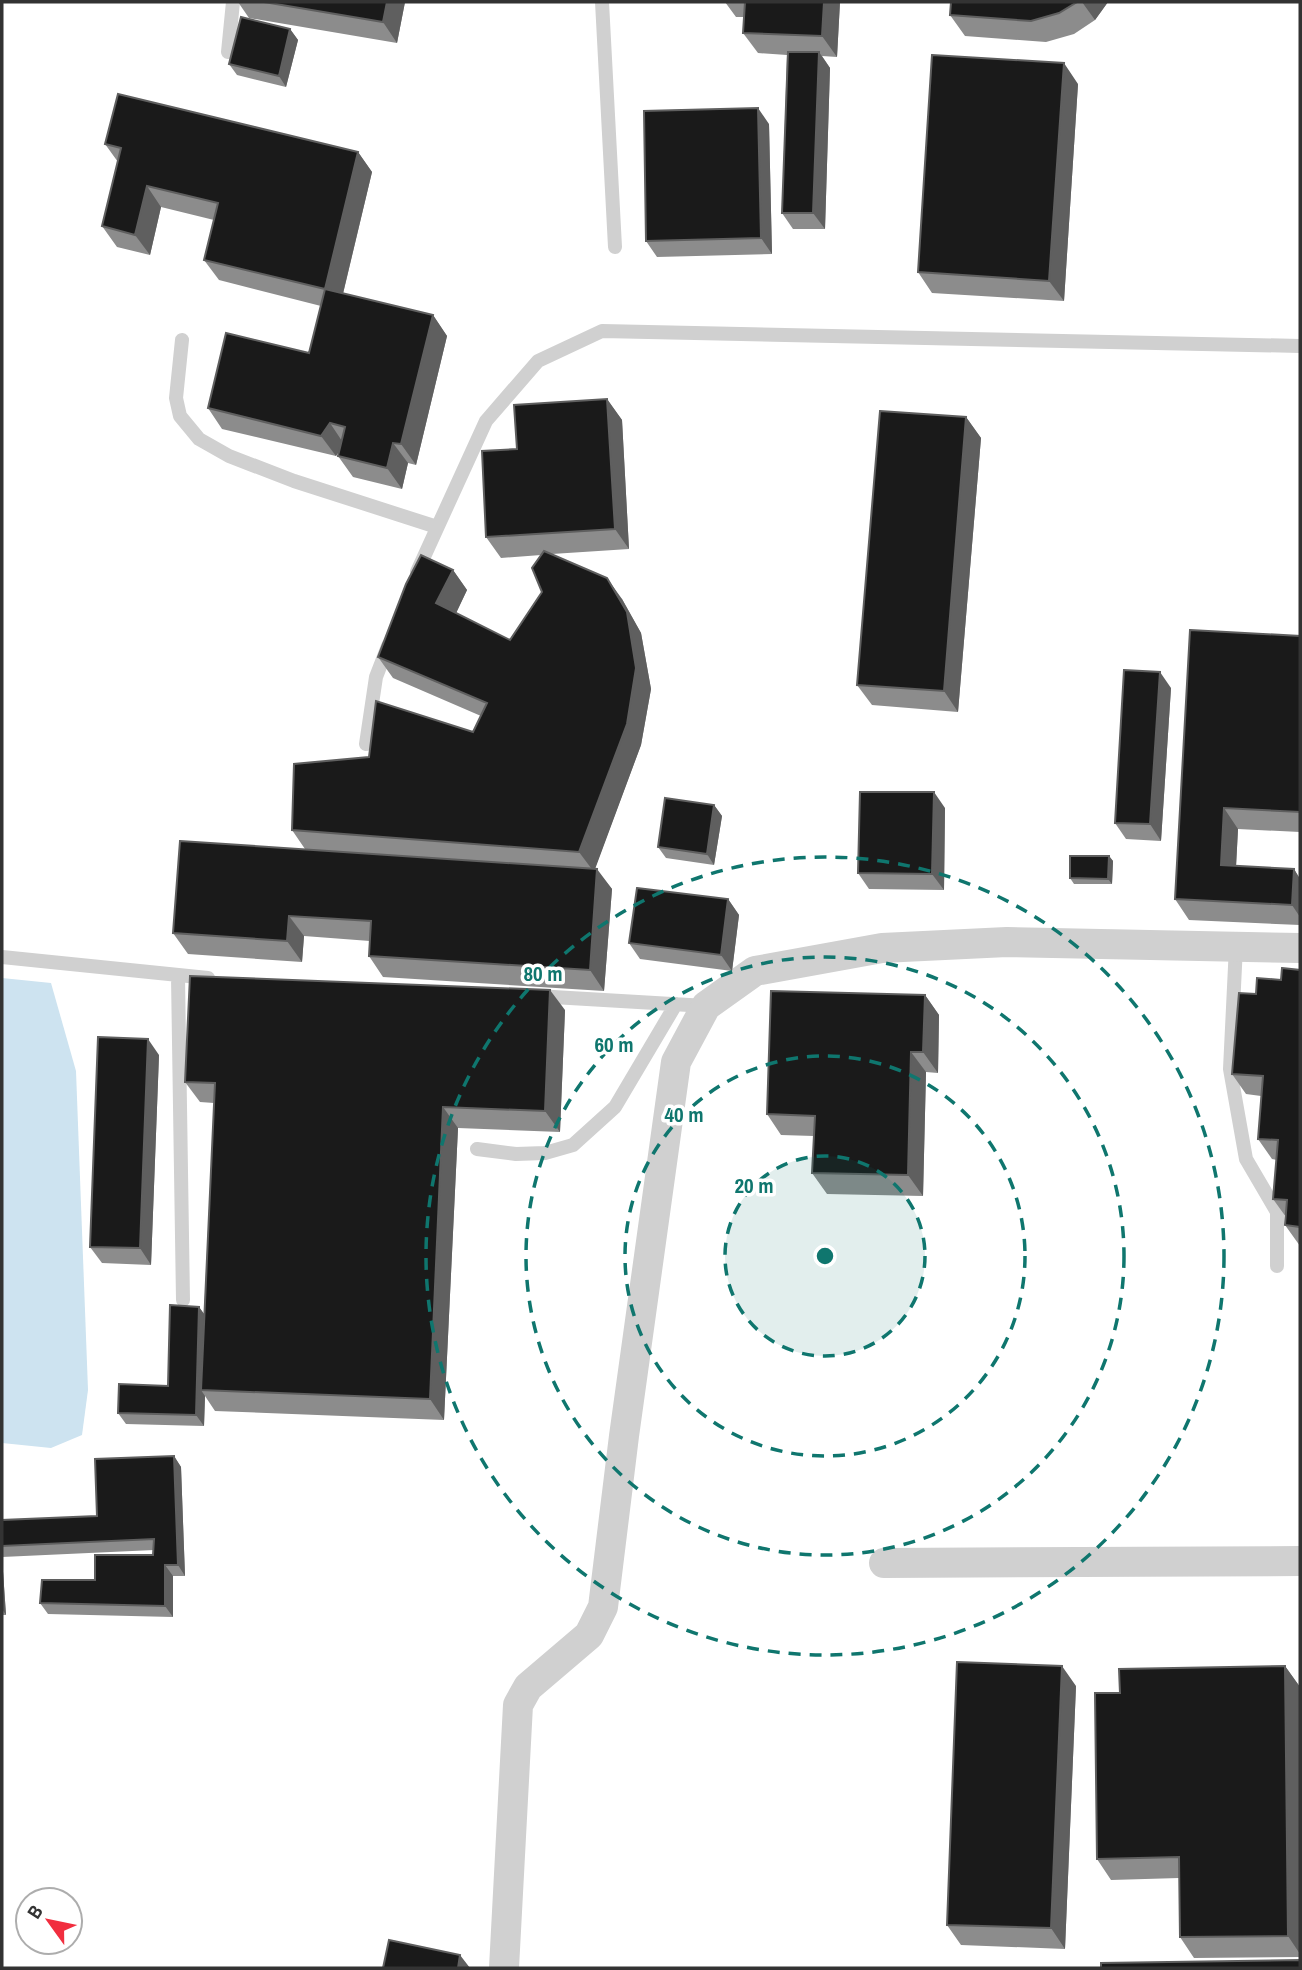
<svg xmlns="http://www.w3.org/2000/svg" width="1302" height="1970" viewBox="0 0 1302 1970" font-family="'Archivo Narrow',sans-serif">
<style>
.water{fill:#cde3f0}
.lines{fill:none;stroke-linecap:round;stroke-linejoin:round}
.service{stroke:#d0d0d0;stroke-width:14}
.minor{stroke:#d0d0d0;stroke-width:30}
.wall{fill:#8c8c8c}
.shaded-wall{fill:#5f5f5f}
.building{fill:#1a1a1a;stroke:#5f5f5f;stroke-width:2}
.ring{fill:none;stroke:#0f766e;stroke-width:3.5;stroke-dasharray:12 9}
.centre{fill:#0f766e;stroke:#fff;stroke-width:3.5}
.ring-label{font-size:21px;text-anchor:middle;font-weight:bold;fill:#0f766e;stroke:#fff;stroke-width:7;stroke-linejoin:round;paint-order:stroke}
</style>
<rect width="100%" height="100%" fill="#fff"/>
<path class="water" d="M2 978 51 983 76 1071 88 1390 82 1435 51 1448 2 1443Z"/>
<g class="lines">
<path class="service" d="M602 2 615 247
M228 52 233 2
M182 340 176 398 180 416 199 439 229 456 294 481 437 527
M417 572 486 421 538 361 602 331 1300 346
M366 744 376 677 388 646
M1236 946 1230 1069 1246 1159 1277 1212V1266
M2 957 208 978
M178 977 183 1300
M536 996 706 1006
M477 1149 516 1154 545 1153 573 1145 615 1107 676 1004"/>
<path class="minor" d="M884 1563 1300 1561
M504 1968 518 1705 528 1687 589 1635 603 1607 624 1436 676 1062 706 1006 755 971 882 948 1007 942 1300 948"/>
</g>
<path class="wall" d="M238 2H405L397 43 249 18Z
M725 2H840L837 57 822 56 830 68 825 229H793L782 213 787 55 758 53 743 33 744 17H736Z
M951 2H1108L1095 20 1074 34 1046 42 965 36 950 15Z
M290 29 298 40 286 87 237 75 229 64Z
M1078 84 1064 301 932 293 918 272Z
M769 124 772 254 657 257 646 241Z
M105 144 358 152 372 172 343 294 433 315 447 336 416 465 408 463 402 489 353 477 338 456 339 451 336 456 222 429 208 408 309 353 321 306 219 280 204 260 214 220 161 207 150 255 117 247 102 226 118 162Z
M607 399 622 420 629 549 552 554 622 599 641 633 651 689 641 745 595 868 612 889 604 991 383 977 369 956 370 941 304 936 302 962 188 954 173 933 305 849 292 830 369 757 473 732 481 716 393 678 378 657 453 570 467 590 456 613 510 640 542 592 541 555 501 558 486 537 517 449Z
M966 417 981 438 958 712 872 705 857 685Z
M1300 636V832L1238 829 1236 866 1294 869 1300 879V925L1189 920 1175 899Z
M1171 688 1161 841 1126 839 1115 823Z
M714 805 722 816 714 865 666 858 658 847Z
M945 808 944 890 869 889 858 873Z
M1109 856 1113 861 1112 884H1074L1070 878Z
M728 899 739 915 732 971 640 959 629 943Z
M1300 970V1246L1285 1225 1286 1217 1273 1199 1277 1160 1272 1159 1258 1139 1261 1096 1246 1094 1232 1074 1256 994Z
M925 995 939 1015 938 1073 926 1072 923 1196 827 1194 812 1173 814 1136 781 1135 767 1114Z
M565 1010 560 1132 458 1128 444 1420 215 1411 205 1396 204 1426 126 1424 118 1413 168 1386 199 1307 204 1314 214 1103 200 1102 185 1082Z
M159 1055 151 1265 102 1263 90 1247Z
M174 1456 181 1467 185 1576H173V1617L48 1614 40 1603 153 1555 154 1550 2 1557 6 1615H2V1520L97 1516Z
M1285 1666 1300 1687V1957L1194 1958 1180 1937 1179 1878 1111 1880 1097 1859 1120 1693Z
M1076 1686 1065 1949 961 1945 947 1925Z"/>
<path class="shaded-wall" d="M387 2H405L397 43 383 22Z
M824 2H840L837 57 822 36Z
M1082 2H1108L1095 20Z
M290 29 298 40 286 87 279 76Z
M819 52 830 68 825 229 813 213Z
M1064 63 1078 84 1064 301 1049 281Z
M758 108 769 124 772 254 761 238Z
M358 152 372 172 339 310 325 289Z
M147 186 161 207 150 255 135 235Z
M433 315 447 336 416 465 401 444Z
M607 399 622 420 629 549 615 529Z
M966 417 981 438 958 712 944 691Z
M330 423 344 444 336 456 321 436Z
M393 443 408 463 402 489 387 468Z
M453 570 467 590 451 624 436 603Z
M607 578 622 599 641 633 651 689 641 745 594 872 579 852Z
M1160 672 1171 688 1161 841 1150 824Z
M934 792 945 808 944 890 932 874Z
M714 805 722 816 714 865 707 854Z
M1224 808 1238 829 1235 886 1221 865Z
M1109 856 1113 861 1112 884 1108 879Z
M597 869 612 889 604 991 590 970Z
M1294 869 1300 879V917L1292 905Z
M728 899 739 915 732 971 721 955Z
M289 916 304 936 302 962 287 941Z
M550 990 565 1010 560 1132 545 1111Z
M925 995 939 1015 938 1073 923 1052Z
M148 1039 159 1055 151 1265 140 1248Z
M911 1052 926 1072 923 1196 908 1175Z
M443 1107 458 1128 444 1420 430 1399Z
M199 1307 207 1318 201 1390 205 1396 204 1426 196 1415Z
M174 1456 181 1467 185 1576 178 1565Z
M2 1557 6 1615 2 1609Z
M165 1565 173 1576V1617L165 1606Z
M1062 1666 1076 1686 1065 1949 1051 1928Z
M1285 1666 1300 1687V1954L1288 1936Z
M460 1955 470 1968H458Z"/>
<path class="building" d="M264 2H387L383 22Z
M745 2H824L822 36 743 33Z
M951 2H1077L1059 13 1031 21 950 15Z
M241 17 290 29 279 76 229 64Z
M788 52H819L813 213H782Z
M932 55 1064 63 1049 281 918 272Z
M118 94 358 152 325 289 204 260 218 203 147 186 135 235 102 226 121 148 105 144Z
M758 108 761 238 646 241 644 111Z
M325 289 433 315 401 444 393 443 387 468 338 456 345 427 330 423 321 436 208 408 226 333 309 353Z
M607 399 615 529 486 537 482 451 517 449 514 405Z
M880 411 966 417 944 691 857 685Z
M544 551 607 578 627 612 636 668 627 724 579 852 292 830 294 764 369 757 376 701 473 732 487 703 378 657 406 584 421 555 453 570 436 603 510 640 542 592 532 568Z
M1190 630 1300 636V812L1224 808 1221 865 1294 869 1292 905 1175 899Z
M1124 670 1160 672 1150 824 1115 823Z
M860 792H934L932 874 858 873Z
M665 798 714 805 707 854 658 847Z
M180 841 597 869 590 970 369 956 371 921 289 916 287 941 173 933Z
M1070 856H1109L1108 879 1070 878Z
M637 888 728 899 721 955 629 943Z
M1282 968 1300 970V1227L1285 1225 1287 1200 1273 1199 1278 1140 1258 1139 1263 1076 1232 1074 1239 993 1256 994 1257 978 1281 980Z
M190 976 550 990 545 1111 443 1107 430 1399 201 1390 215 1083 185 1082Z
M771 991 925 995 923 1052H911L908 1175 812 1173 815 1116 767 1114Z
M98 1037 148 1039 140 1248 90 1247Z
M170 1305 199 1307 196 1415 118 1413 119 1384 168 1386Z
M174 1456 178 1565H165V1606L40 1603 42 1580H95V1555H153L154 1539 2 1546V1520L97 1516 95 1459Z
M957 1662 1062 1666 1051 1928 947 1925Z
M1285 1666 1288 1936 1180 1937 1179 1857 1097 1859 1095 1693H1120L1119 1669Z
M389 1940 460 1955 458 1968H383Z
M1300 1960V1968H1101V1963Z"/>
<circle cx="825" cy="1256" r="100" fill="#0f766e" fill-opacity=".12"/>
<g class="ring">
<circle cx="825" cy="1256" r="100"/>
<circle cx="825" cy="1256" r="200"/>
<circle cx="825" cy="1256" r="299"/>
<circle cx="825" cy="1256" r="399"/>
</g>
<circle cx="825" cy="1256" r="10" class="centre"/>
<g class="ring-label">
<text x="543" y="981">80 m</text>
<text x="614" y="1052">60 m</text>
<text x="684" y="1122">40 m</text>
<text x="754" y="1193">20 m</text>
</g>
<rect width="1302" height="1970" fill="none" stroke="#333333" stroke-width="7"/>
<g transform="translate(49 1921) rotate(303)"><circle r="33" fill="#ffffff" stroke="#adadad" stroke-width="2"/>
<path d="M0-5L12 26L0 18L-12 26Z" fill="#f12e3f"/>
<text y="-10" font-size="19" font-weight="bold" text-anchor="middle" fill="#333333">B</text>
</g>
</svg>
